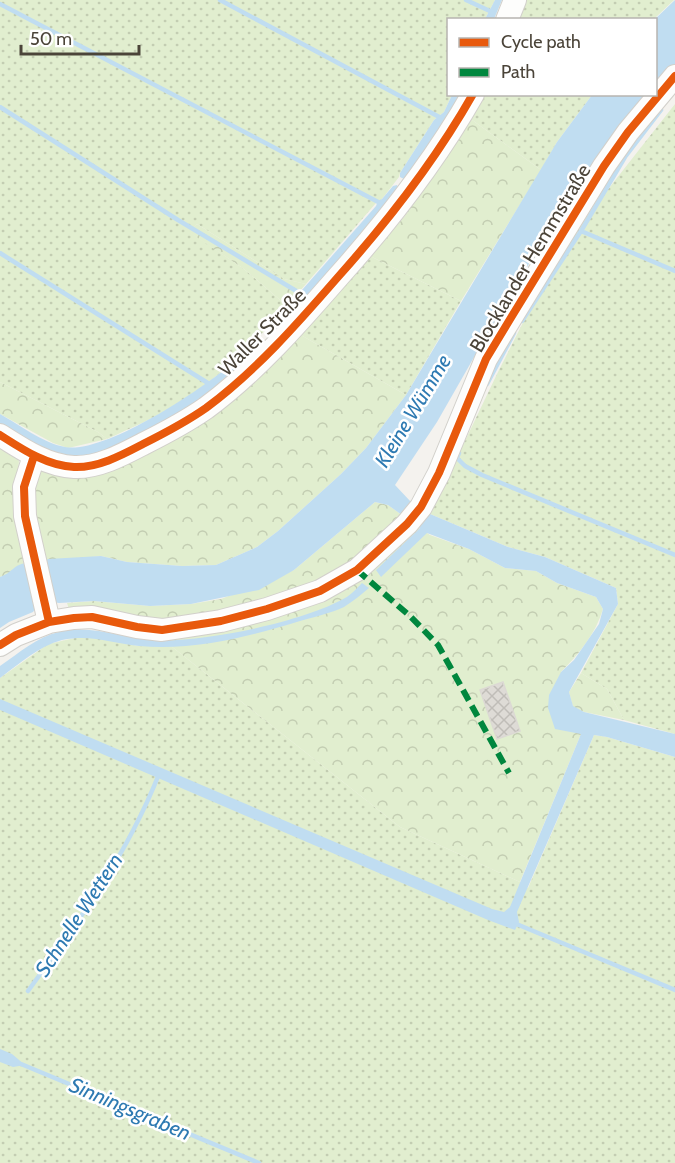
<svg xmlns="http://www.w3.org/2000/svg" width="675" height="1163" viewBox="0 0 675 1163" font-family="Cabin,sans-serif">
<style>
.grass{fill:url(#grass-dots)}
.forest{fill:url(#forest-crowns)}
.water{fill:#c0ddf1}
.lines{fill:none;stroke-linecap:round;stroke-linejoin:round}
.stream{stroke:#c0ddf1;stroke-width:4.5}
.building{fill:url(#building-cross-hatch);stroke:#dcd9d4;stroke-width:1.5}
.minor-casing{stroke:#d2d0cb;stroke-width:24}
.minor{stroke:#fdfdfc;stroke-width:22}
.quiet{stroke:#00873e;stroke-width:6;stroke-dasharray:12 6;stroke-linecap:butt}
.cycleway-casing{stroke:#fff;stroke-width:11}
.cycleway{stroke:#e8590c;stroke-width:8}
.labels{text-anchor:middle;stroke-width:5;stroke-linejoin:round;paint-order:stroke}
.street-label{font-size:20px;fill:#4b4439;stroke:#fff}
.water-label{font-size:21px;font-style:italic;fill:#2e7ab2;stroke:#fff}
</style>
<defs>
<pattern id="grass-dots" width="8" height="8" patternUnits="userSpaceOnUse" patternTransform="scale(1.5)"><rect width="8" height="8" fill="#e1eecf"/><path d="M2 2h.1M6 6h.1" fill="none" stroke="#c3cdb2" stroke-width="1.8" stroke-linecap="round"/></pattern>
<pattern id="forest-crowns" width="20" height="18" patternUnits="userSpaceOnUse" patternTransform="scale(1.5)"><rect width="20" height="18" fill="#e1eecf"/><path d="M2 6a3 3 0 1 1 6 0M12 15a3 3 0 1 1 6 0" fill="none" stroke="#c3cdb2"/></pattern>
<pattern id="building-cross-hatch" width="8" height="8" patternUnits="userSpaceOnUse" patternTransform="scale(1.5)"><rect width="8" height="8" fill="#dedbd6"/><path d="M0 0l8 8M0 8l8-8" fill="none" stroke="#c0bdb8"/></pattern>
</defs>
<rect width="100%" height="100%" fill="#f4f2ee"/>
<path class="grass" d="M0 0H495L485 19 448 20V94L452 95 444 112 434 120 400 173 399 177 382 199 376 203 306 284 284 279 197 224 190 232 244 269 287 306C255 343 220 378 177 404 155 418 131 428 107 439L98 432 0 382Z
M526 0H674L654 19 515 20Z
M480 95H592L557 142 541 170 468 117Z
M675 104V734L624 720 607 689 581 673 618 604 616 588 545 557 508 547 430 514 497 374 558 253Z
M370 256 461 301 406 395 299 334Z
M79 637 105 639 138 646H171L400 827 520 882 528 888 594 735 607 737 675 757V1163H0V678L48 644Z"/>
<path class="forest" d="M468 117 541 170 461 301 370 256 404 217 429 181Z
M197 224 284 279 306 284 287 306 244 269 189 232Z
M299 334 406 395 366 448 341 474 278 531 257 547 216 565 182 566 127 562 101 556 43 563 30 515 36 472 45 467 76 473Z
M0 382 98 432 107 439 68 448 53 443 0 414Z
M0 443 14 451 19 461 17 483 31 566 0 577Z
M375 502 388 505 430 535 469 549 505 568 536 571 557 583 596 597 603 609C596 633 579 654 561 672L581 734 520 882 400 827 171 646 161 625 70 612 67 603 94 601 150 606 191 604 221 599 294 570Z
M581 673 607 689 624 720 584 712 573 707 569 692Z"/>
<path class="water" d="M495 0H502L494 19H485Z
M675 0V65L656 87V20H654Z
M452 95H460L448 120 406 180 400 177V173L434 120 444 112Z
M592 95H650L579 188 538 249 505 303 437 422 395 485 411 502 430 514 508 547 545 557 616 588 618 604 569 692 573 706 584 712 675 734V757L607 737 594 735 517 912 519 922 515 930 488 920 0 710V699L492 909 504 912 510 907 581 734 555 729 548 708 549 695 561 672 574 660 599 624 603 609 596 597 557 583 536 571 505 568 469 549 427 533 381 577 376 570 420 528 388 505 375 502 294 570 259 590 191 604 150 606 94 601 59 603 47 601 39 603 33 612 9 622 0 628V577C7 574 8 573 13 569 21 561 33 563 43 563L48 559 101 556 127 562 182 566 216 565 257 547 278 531 341 474 366 448 406 395 557 142Z
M397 185 399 190 306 298 269 337 266 336 265 332 376 206 378 201 382 199 393 186Z
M255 343H258L257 348 205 396 173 418 101 453 86 456 64 455 51 452 0 424V414C20 425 43 443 65 447 104 454 194 394 224 370 235 361 243 349 255 343Z
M362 583 369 588C361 595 353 601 344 607 331 613 314 617 300 621 248 637 194 651 139 646 110 643 92 634 62 640 39 646 19 664 0 678V666C19 653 37 637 59 632 92 624 121 638 154 640 202 643 303 622 345 598 351 595 357 588 362 583Z
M0 1049 12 1054 25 1065 13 1067 0 1062Z"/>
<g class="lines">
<path class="stream" d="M220 0 443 119
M466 0 492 12
M0 4 382 204
M0 107 178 220 303 295
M581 231 675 271
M0 253 211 385
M522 321 581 231 625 157 661 110
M487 384 514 333
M459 453 457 458 465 466 482 475 675 555
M514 923 675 990
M28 991C79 921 127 855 159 774
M21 1064 259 1163"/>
</g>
<path class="building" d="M503 682 520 731 497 739 480 690Z"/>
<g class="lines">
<g class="minor-casing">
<path id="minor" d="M507 20 515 0
M0 435C22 449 47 466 74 467 98 468 122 455 143 444 165 433 186 422 206 408 256 371 298 323 338 277 389 220 435 161 473 94
M34 456 24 487 25 516 49 622
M0 645 16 635 49 622 74 618 92 617 137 627 162 630 221 621 267 609 320 591 357 570 407 524 421 507 439 473 486 359 512 316 604 166 628 132 675 76"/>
</g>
<use href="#minor" class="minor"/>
<path class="quiet" d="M357 570 411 617 438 645 509 773"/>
<g class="cycleway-casing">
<path id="cycleway" d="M0 435C22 449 47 466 74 467 98 468 122 455 143 444 165 433 186 422 206 408 256 371 298 323 338 277 389 220 435 161 473 94
M34 456 24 487 25 516 49 622
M0 645 16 635 49 622 74 618 92 617 137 627 162 630 221 621 267 609 320 591 357 570 407 524 421 507 439 473 486 359 512 316 604 166 628 132 675 76"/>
</g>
<use href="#cycleway" class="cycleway"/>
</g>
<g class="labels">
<g class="street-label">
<text transform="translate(530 258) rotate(-59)" y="7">Blocklander Hemmstraße</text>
<text transform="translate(262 332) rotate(-45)" y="7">Waller Straße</text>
</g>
<g class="water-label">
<text transform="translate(413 411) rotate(-59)" y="7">Kleine Wümme</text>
<text transform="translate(79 915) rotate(-57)" y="7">Schnelle Wettern</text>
<text transform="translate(130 1109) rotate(23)" y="7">Sinningsgraben</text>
</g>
</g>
<rect x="447" y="18" width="210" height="78" fill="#ffffff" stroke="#b7b4b0" stroke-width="1.5"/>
<rect x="459" y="38" width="30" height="9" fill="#e8590c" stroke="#b7b4b0" stroke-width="1.5"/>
<text x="501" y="48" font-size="18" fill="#4b4439">Cycle path</text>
<rect x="459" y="68" width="30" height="9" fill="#00873e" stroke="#b7b4b0" stroke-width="1.5"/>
<text x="501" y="78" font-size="18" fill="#4b4439">Path</text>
<path d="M21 45v9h118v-9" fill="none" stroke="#4b4439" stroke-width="3"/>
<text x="30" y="45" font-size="18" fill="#4b4439" stroke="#ffffff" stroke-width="4.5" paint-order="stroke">50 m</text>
</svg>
